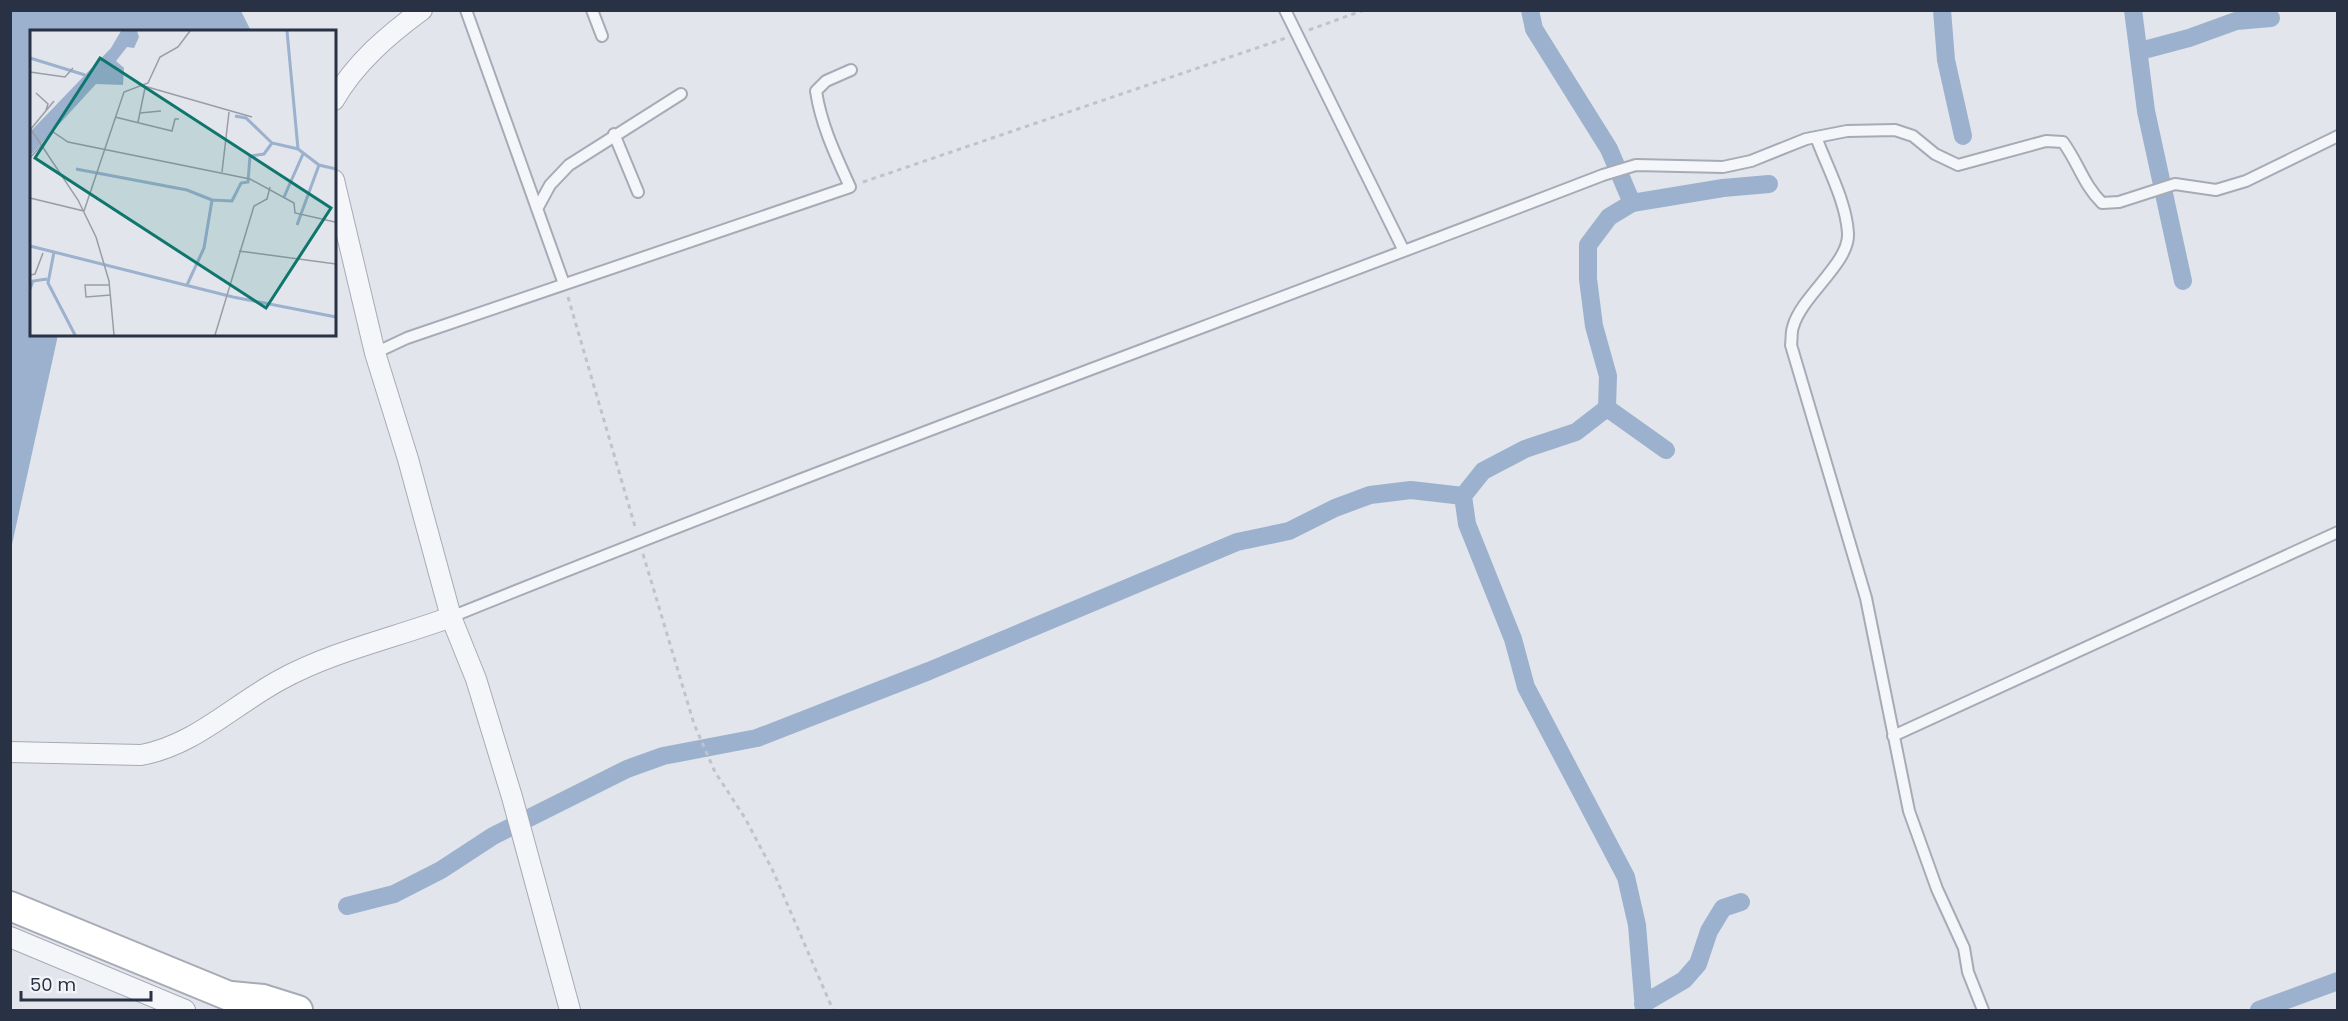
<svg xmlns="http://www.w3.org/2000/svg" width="2348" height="1021" viewBox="0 0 2348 1021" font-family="Poppins,sans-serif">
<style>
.water{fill:#9bb1cd}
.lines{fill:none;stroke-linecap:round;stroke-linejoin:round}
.canal{stroke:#9bb1cd;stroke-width:18}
.service-casing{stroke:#a7abb6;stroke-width:14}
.minor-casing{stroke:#a7abb6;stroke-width:22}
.secondary-casing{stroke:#a7abb6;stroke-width:32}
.path{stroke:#c0c3ca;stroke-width:3;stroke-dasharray:4.5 4.5;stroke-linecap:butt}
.service{stroke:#f5f6f9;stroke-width:10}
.minor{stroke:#f5f6f9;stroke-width:20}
.secondary{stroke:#fff;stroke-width:28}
.inset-river{fill:none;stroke:#9bb1cd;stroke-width:3}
.inset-road{fill:none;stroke:#989da8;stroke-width:1.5}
.view{fill:#0f766e;fill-opacity:0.15;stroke:#0f766e;stroke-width:3}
.inset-edge{fill:none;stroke:#293144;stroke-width:3}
</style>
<rect width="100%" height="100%" fill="#e2e5eb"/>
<path class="water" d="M11 10 241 11 251 31 32 32V334L58 335 11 549Z"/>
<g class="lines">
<path class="canal" d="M1530 10 1534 29 1609 149 1632 203 1609 217 1588 245V279L1594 326 1608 376 1607 408 1576 432 1525 449 1483 471 1463 496 1467 524 1513 639 1526 687 1626 877 1637 925 1644 1010
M1942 10 1946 60 1963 136
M2133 10 2146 111 2183 281
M2140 51 2189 38 2236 21 2271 18
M1632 203 1723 188 1769 184
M1607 408 1666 450
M347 906 394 894 441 870 493 836 627 769 663 756 757 738 929 671 1237 542 1289 531 1335 508 1370 495 1411 490 1463 496
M1643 1004 1684 980 1698 964 1709 931 1723 908 1741 902
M2259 1010 2338 981"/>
<g class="service-casing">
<path id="service" d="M466 10 564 284
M592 10 602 36
M1285 10 1403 249
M614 134 638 192
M1816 137C1827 167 1846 201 1848 233 1850 263 1801 296 1793 327 1791 332 1792 339 1791 345L1866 598 1909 811 1937 889 1964 948 1968 972 1983 1010
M537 209 550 185 569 165 681 94
M375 353 407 338 850 187C836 156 821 125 816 91L826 81 851 70
M451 617C832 463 1219 323 1603 175L1636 165 1723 167 1751 161 1806 139 1847 131 1895 130 1913 136 1935 154 1958 165 2046 141 2063 142C2079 164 2083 184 2102 203L2119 202 2175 184 2216 190 2246 181 2338 136
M1893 736 2338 532"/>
</g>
<g class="minor-casing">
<path id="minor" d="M334 100C355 63 388 35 422 10
M334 180 375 353 408 459 451 617 476 679 512 797 570 1010
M10 752 141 755C195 745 232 706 280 680 333 651 394 638 451 617
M10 937 185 1010"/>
</g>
<g class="secondary-casing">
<path id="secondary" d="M10 906 229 996 253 1010
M231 996 263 999 298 1010"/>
</g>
<path class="path" d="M1309 30 1364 10
M863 182 1286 38
M568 297 636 530
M643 554 694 724 715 772 745 818 773 871 833 1010"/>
<use href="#service" class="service"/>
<use href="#minor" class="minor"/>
<use href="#secondary" class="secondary"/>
</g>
<g transform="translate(30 30)">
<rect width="306" height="306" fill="#e2e5eb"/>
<path d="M91 1H107L109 7 104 18 97 17 86 31 94 38 93 55 66 54 0 126V102L81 18Z" fill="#9bb1cd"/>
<path class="inset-river" d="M257 1 268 119M0 28 55 45M205 86 216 88 242 113 268 119 289 135 306 139M46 139 157 160 182 170M254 167 273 124M267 195 289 135M0 216 203 267 306 287M24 222 18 253 45 305M157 255 174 218 182 170 202 171 211 153 218 152 220 126 234 124 242 113M0 259 3 251 17 249"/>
<path class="inset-road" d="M0 42 35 47 43 38M114 56 222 87M6 63 18 74 16 80M110 83 131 81M85 87 142 101 145 89H149M108 92 115 58M0 98 48 170 66 207 79 251 84 305M0 100 24 71M0 128 23 102 38 112 220 149 264 173 265 183 305 192M192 142 199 82M0 168 54 181 94 62 118 53 130 27 148 17 160 1M209 221 306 234M306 234V154M0 245 5 244 13 223M80 255H55L56 267 81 265M185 305 224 176 237 169 240 157"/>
<path class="view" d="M70 28 301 178 236 278 5 128Z"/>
<rect width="306" height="306" class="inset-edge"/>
</g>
<rect width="2348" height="1021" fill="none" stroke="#293144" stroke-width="24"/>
<path d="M21 991v9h130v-9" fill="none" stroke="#293144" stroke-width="3"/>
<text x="30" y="991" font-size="18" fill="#293144" stroke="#f2f4f8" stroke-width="4.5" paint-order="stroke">50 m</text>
</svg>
